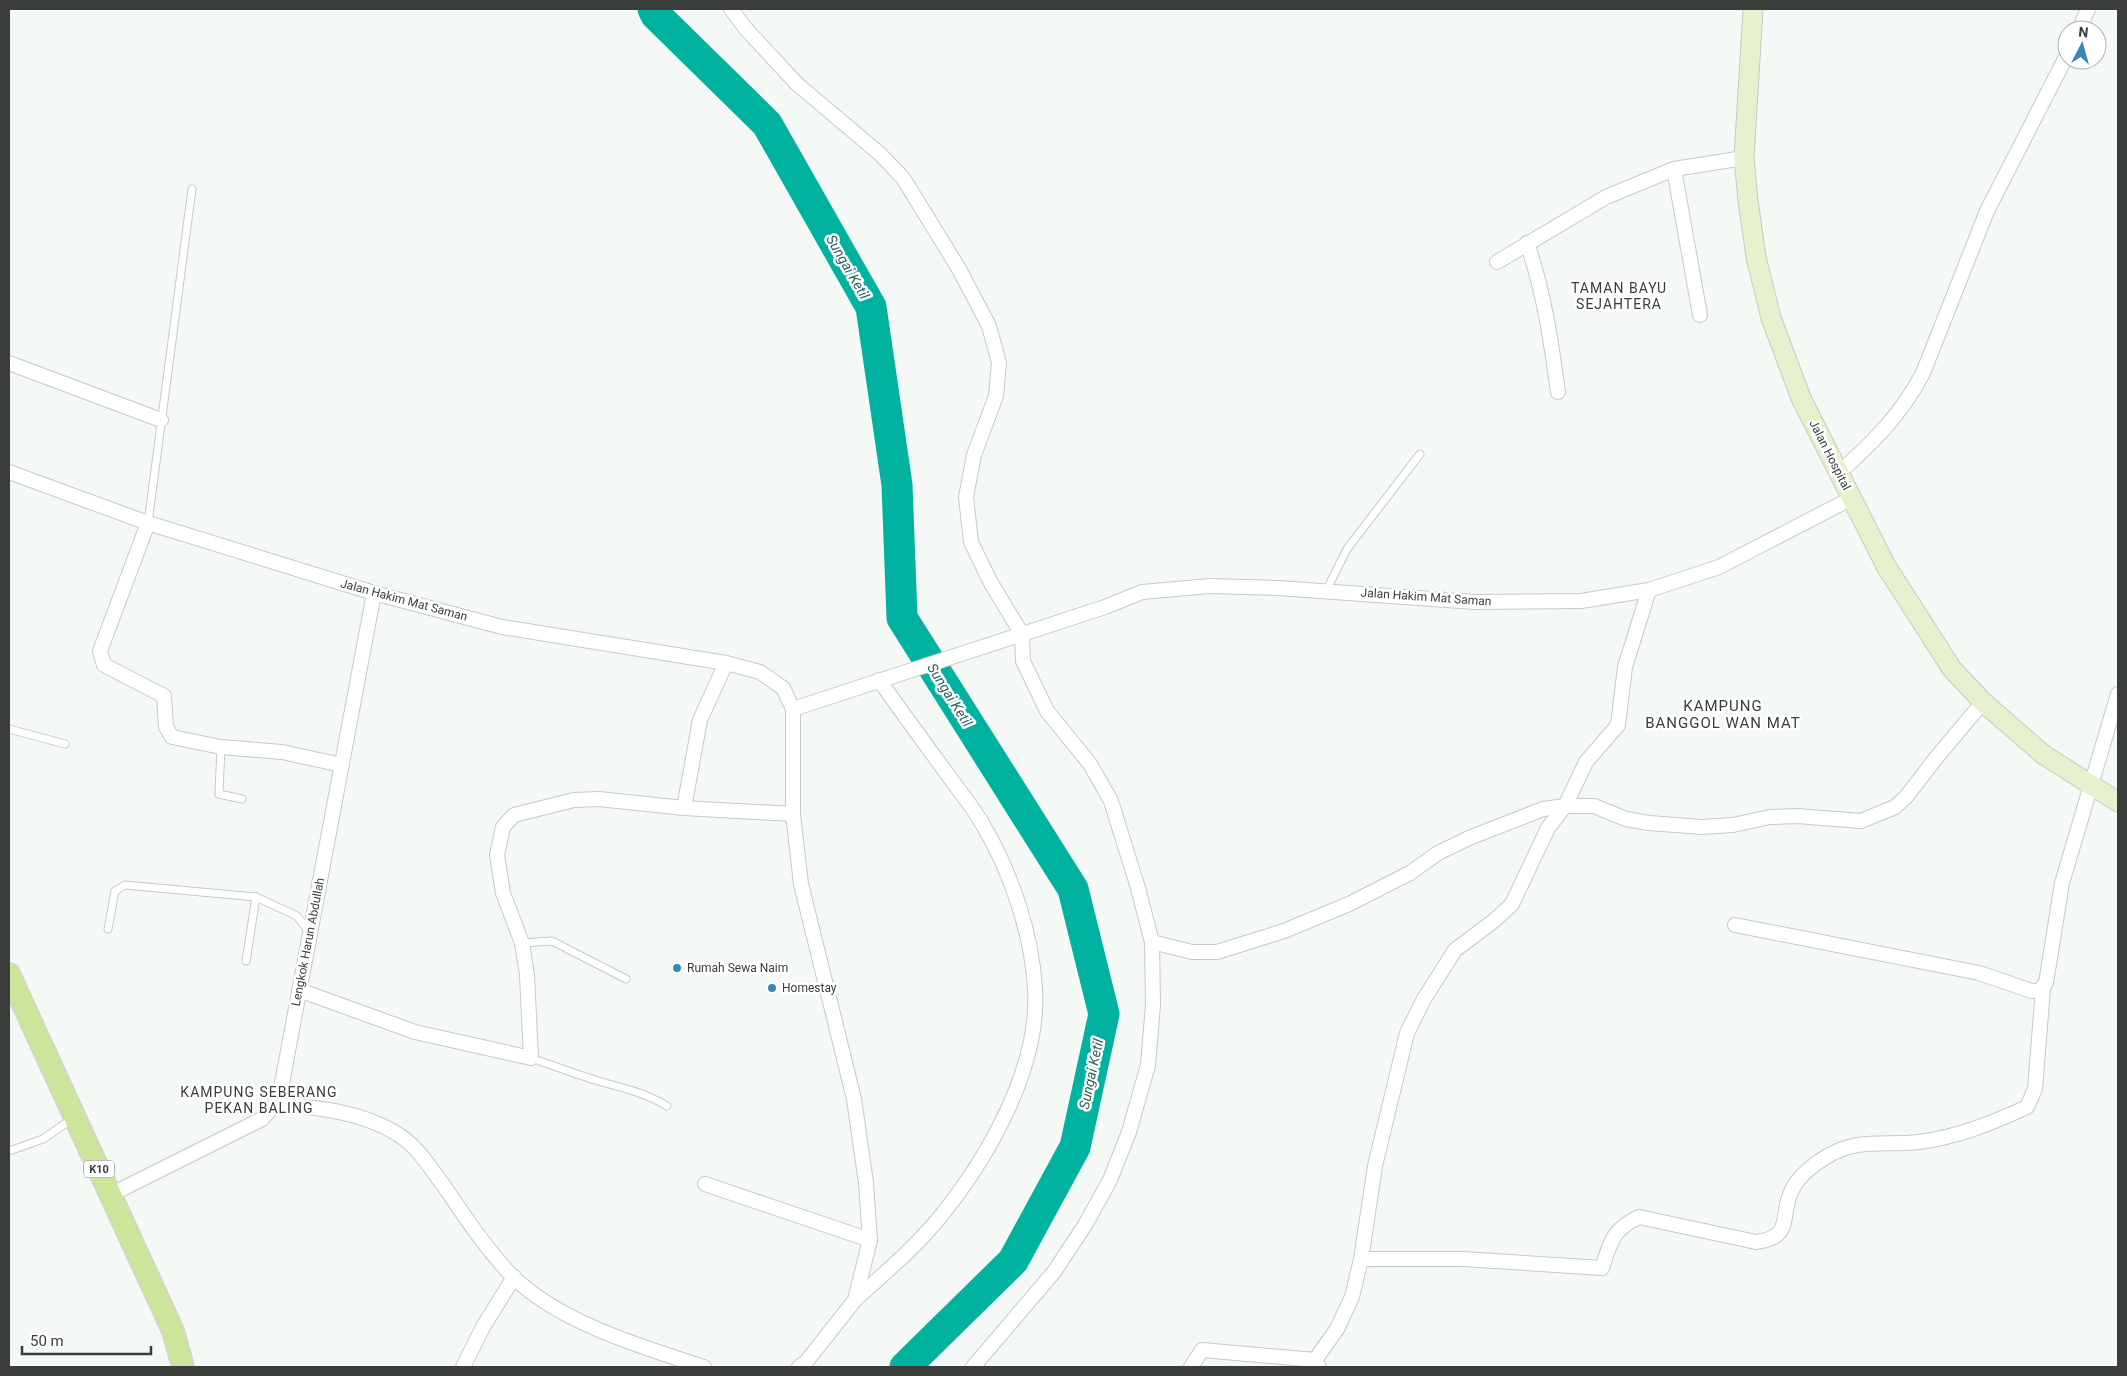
<svg xmlns="http://www.w3.org/2000/svg" width="2127" height="1376" font-family="Roboto,sans-serif">
	<style>
		.lines { fill: none; stroke-linecap: round; stroke-linejoin: round }
		.river { stroke: #00b29f; stroke-width: 31 }
		.service-casing { stroke: #c6cac6; stroke-width: 9 }
		.minor-casing { stroke: #c6cac6; stroke-width: 16 }
		.secondary-casing { stroke: #c6cac6; stroke-width: 21 }
		.primary-casing { stroke: #d4d4d4; stroke-width: 24 }
		.service { stroke: #fff; stroke-width: 7 }
		.minor { stroke: #fff; stroke-width: 14 }
		.secondary { stroke: #e5f2cd; stroke-width: 19 }
		.primary { stroke: #cbe59b; stroke-width: 21 }
		.poi-dot { fill: #3488b8; stroke: #fff; stroke-width: 2 }
		.labels { text-anchor: middle; dominant-baseline: central; stroke-width: 5; stroke-linejoin: round; paint-order: stroke }
		.shield { fill: #fff; stroke: #767776; stroke-width: 1 }
		.shield-label { font-size: 11px; font-weight: bold; fill: #3b3d3b }
		.street-label { font-size: 12px; fill: #3b3d3b; stroke: #fff }
		.poi-label { font-size: 12px; fill: #3b3d3b; stroke: #fff; text-anchor: start }
		.water-label { font-size: 14px; font-style: italic; fill: #296259; stroke: #fff }
		.neighbourhood-label { font-size: 14px; letter-spacing: 1px; fill: #3b3d3b; stroke: #fff }
		.quarter-label { font-size: 15px; letter-spacing: 1px; fill: #3b3d3b; stroke: #fff }
	</style>
	<rect width="100%" height="100%" fill="#f5f9f5"/>
	<g class="lines">
		<path class="river" d="M653,9L656,15L767,124L871,307L897,485L902,618L1073,889L1104,1014L1075,1147L1013,1261L905,1367"/>
		<defs>
			<g id="service">
				<path d="M148,523L192,189"/>
				<path d="M1326,591L1347,549L1420,454"/>
				<path d="M9,729L65,744"/>
				<path d="M221,747L219,794L242,799"/>
				<path d="M108,929L115,891L125,885L256,897L297,916L310,933"/>
				<path d="M522,943L552,941L626,979"/>
				<path d="M246,961L256,897"/>
				<path d="M531,1058C555,1066 580,1076 605,1083C628,1089 647,1094 667,1106"/>
				<path d="M9,1151L43,1139L72,1119"/>
			</g>
			<g id="minor">
				<path d="M731,9L746,29L797,84L880,154L903,178L959,269L989,326L999,363L996,396L974,455L966,497L971,542L991,583L1022,634L1023,661L1047,711L1090,764L1111,801L1138,888L1152,942L1153,1005L1148,1065L1129,1132L1110,1180L1085,1225L1054,1272L973,1367"/>
				<path d="M2079,30L2088,9"/>
				<path d="M1674,169L1700,315"/>
				<path d="M1527,243C1544,292 1551,341 1558,392"/>
				<path d="M1497,262L1606,197L1674,169L1744,158"/>
				<path d="M9,363L161,420"/>
				<path d="M9,472L148,523L374,593L502,627L726,663L760,672L783,688L793,709V814L801,884L854,1099L866,1183L870,1240L855,1300L806,1362L799,1367"/>
				<path d="M1839,473C1874,441 1901,415 1923,373L1987,211L2067,55"/>
				<path d="M148,523L100,651L104,665L164,696L166,727L172,737L221,747L282,752L342,765"/>
				<path d="M793,709L1105,607L1142,592L1210,586L1278,588L1475,602L1581,601L1649,590L1719,567L1852,498"/>
				<path d="M684,808L700,720L726,663"/>
				<path d="M1735,925L1979,973L2032,991H2039L2046,983L2062,883L2118,694"/>
				<path d="M1152,942L1192,952H1217L1284,931L1349,904L1410,873L1438,853L1469,838L1543,809L1565,806H1594L1626,819L1649,823L1702,827L1733,825L1770,817L1797,816L1861,821L1895,807L1906,797L1936,758L1983,702"/>
				<path d="M299,990L415,1032L531,1058L527,975L522,943L503,893L497,855L503,827L514,815L574,800L599,799L684,808L793,814"/>
				<path d="M275,1104C318,1108 362,1111 399,1135C419,1148 430,1168 444,1186C465,1217 487,1250 513,1277C561,1323 642,1347 704,1367"/>
				<path d="M705,1184L870,1240"/>
				<path d="M110,1195L262,1119L275,1104L282,1083L374,593"/>
				<path d="M1361,1259H1463L1602,1268C1611,1241 1612,1230 1639,1217L1756,1242C1796,1237 1778,1214 1793,1188C1799,1176 1814,1164 1826,1157C1859,1137 1884,1146 1919,1142C1958,1137 1992,1123 2027,1107L2035,1089L2043,988"/>
				<path d="M856,1299C886,1272 919,1244 944,1212C990,1154 1040,1066 1035,989C1032,934 1011,872 983,825C973,807 960,792 948,775C925,744 902,712 879,680"/>
				<path d="M463,1367L483,1327L514,1277"/>
				<path d="M1191,1367L1202,1350L1315,1360"/>
				<path d="M1319,1367L1315,1360L1337,1329L1352,1297L1361,1259L1375,1166L1407,1033L1424,999L1455,950L1495,920L1512,904L1548,828L1565,806L1586,762L1618,725L1625,667L1649,590"/>
			</g>
			<path id="secondary" d="M1753,9L1744,158L1748,200L1756,257L1771,318L1801,398L1886,566L1952,669L1983,702L2044,755L2118,802"/>
			<path id="primary" d="M9,974L173,1331L183,1367"/>
		</defs>
		<use href="#service" class="service-casing"/>
		<use href="#minor" class="minor-casing"/>
		<use href="#secondary" class="secondary-casing"/>
		<use href="#primary" class="primary-casing"/>
		<use href="#service" class="service"/>
		<use href="#minor" class="minor"/>
		<use href="#secondary" class="secondary"/>
		<use href="#primary" class="primary"/>
	</g>
	<g class="poi-dot">
		<circle cx="677" cy="968" r="5"/>
		<circle cx="772" cy="988" r="5"/>
	</g>
	<g class="labels">
		<rect class="shield" x="84" y="1160.5" width="30" height="17" rx="4"/>
		<g class="shield-label">
			<text x="99" y="1169">K10</text>
		</g>
		<g class="street-label">
			<text transform="translate(1830 455) rotate(63)">Jalan Hospital</text>
			<text transform="translate(1426 597) rotate(4)">Jalan Hakim Mat Saman</text>
			<text transform="translate(404 600) rotate(15)">Jalan Hakim Mat Saman</text>
			<text transform="translate(308 942) rotate(-79)">Lengkok Harun Abdullah</text>
		</g>
		<g class="poi-label">
			<text x="687" y="968">Rumah Sewa Naim</text>
			<text x="782" y="988">Homestay</text>
		</g>
		<g class="water-label">
			<text transform="translate(848 267) rotate(60)">Sungai Ketil</text>
			<text transform="translate(950 695) rotate(58)">Sungai Ketil</text>
			<text transform="translate(1091 1074) rotate(-78)">Sungai Ketil</text>
		</g>
		<g class="neighbourhood-label">
			<text x="1619" y="288">TAMAN BAYU<tspan x="1619" dy="16">SEJAHTERA</tspan></text>
			<text x="259" y="1092">KAMPUNG SEBERANG<tspan x="259" dy="16">PEKAN BALING</tspan></text>
		</g>
		<g class="quarter-label">
			<text x="1723" y="706">KAMPUNG<tspan x="1723" dy="17">BANGGOL WAN MAT</tspan></text>
		</g>
	</g>
	<rect width="2127" height="1376" fill="none" stroke="#3b3d3b" stroke-width="20"/>
	<g transform="translate(2082 45) rotate(6)"><circle r="24" fill="#ffffff" stroke="#b1b1b1"/>
	<path d="M0-4L9 19L0 12L-9 19Z" fill="#3488b8"/>
	<text y="-8" font-size="14" font-weight="bold" text-anchor="middle" fill="#3b3d3b">N</text>
	</g>
	<path d="M22 1346v8h129v-8" fill="none" stroke="#3b3d3b" stroke-width="2.5"/>
	<text x="30" y="1346" font-size="15" fill="#3b3d3b" stroke="#ffffff" stroke-width="4" paint-order="stroke">50 m</text>
</svg>
